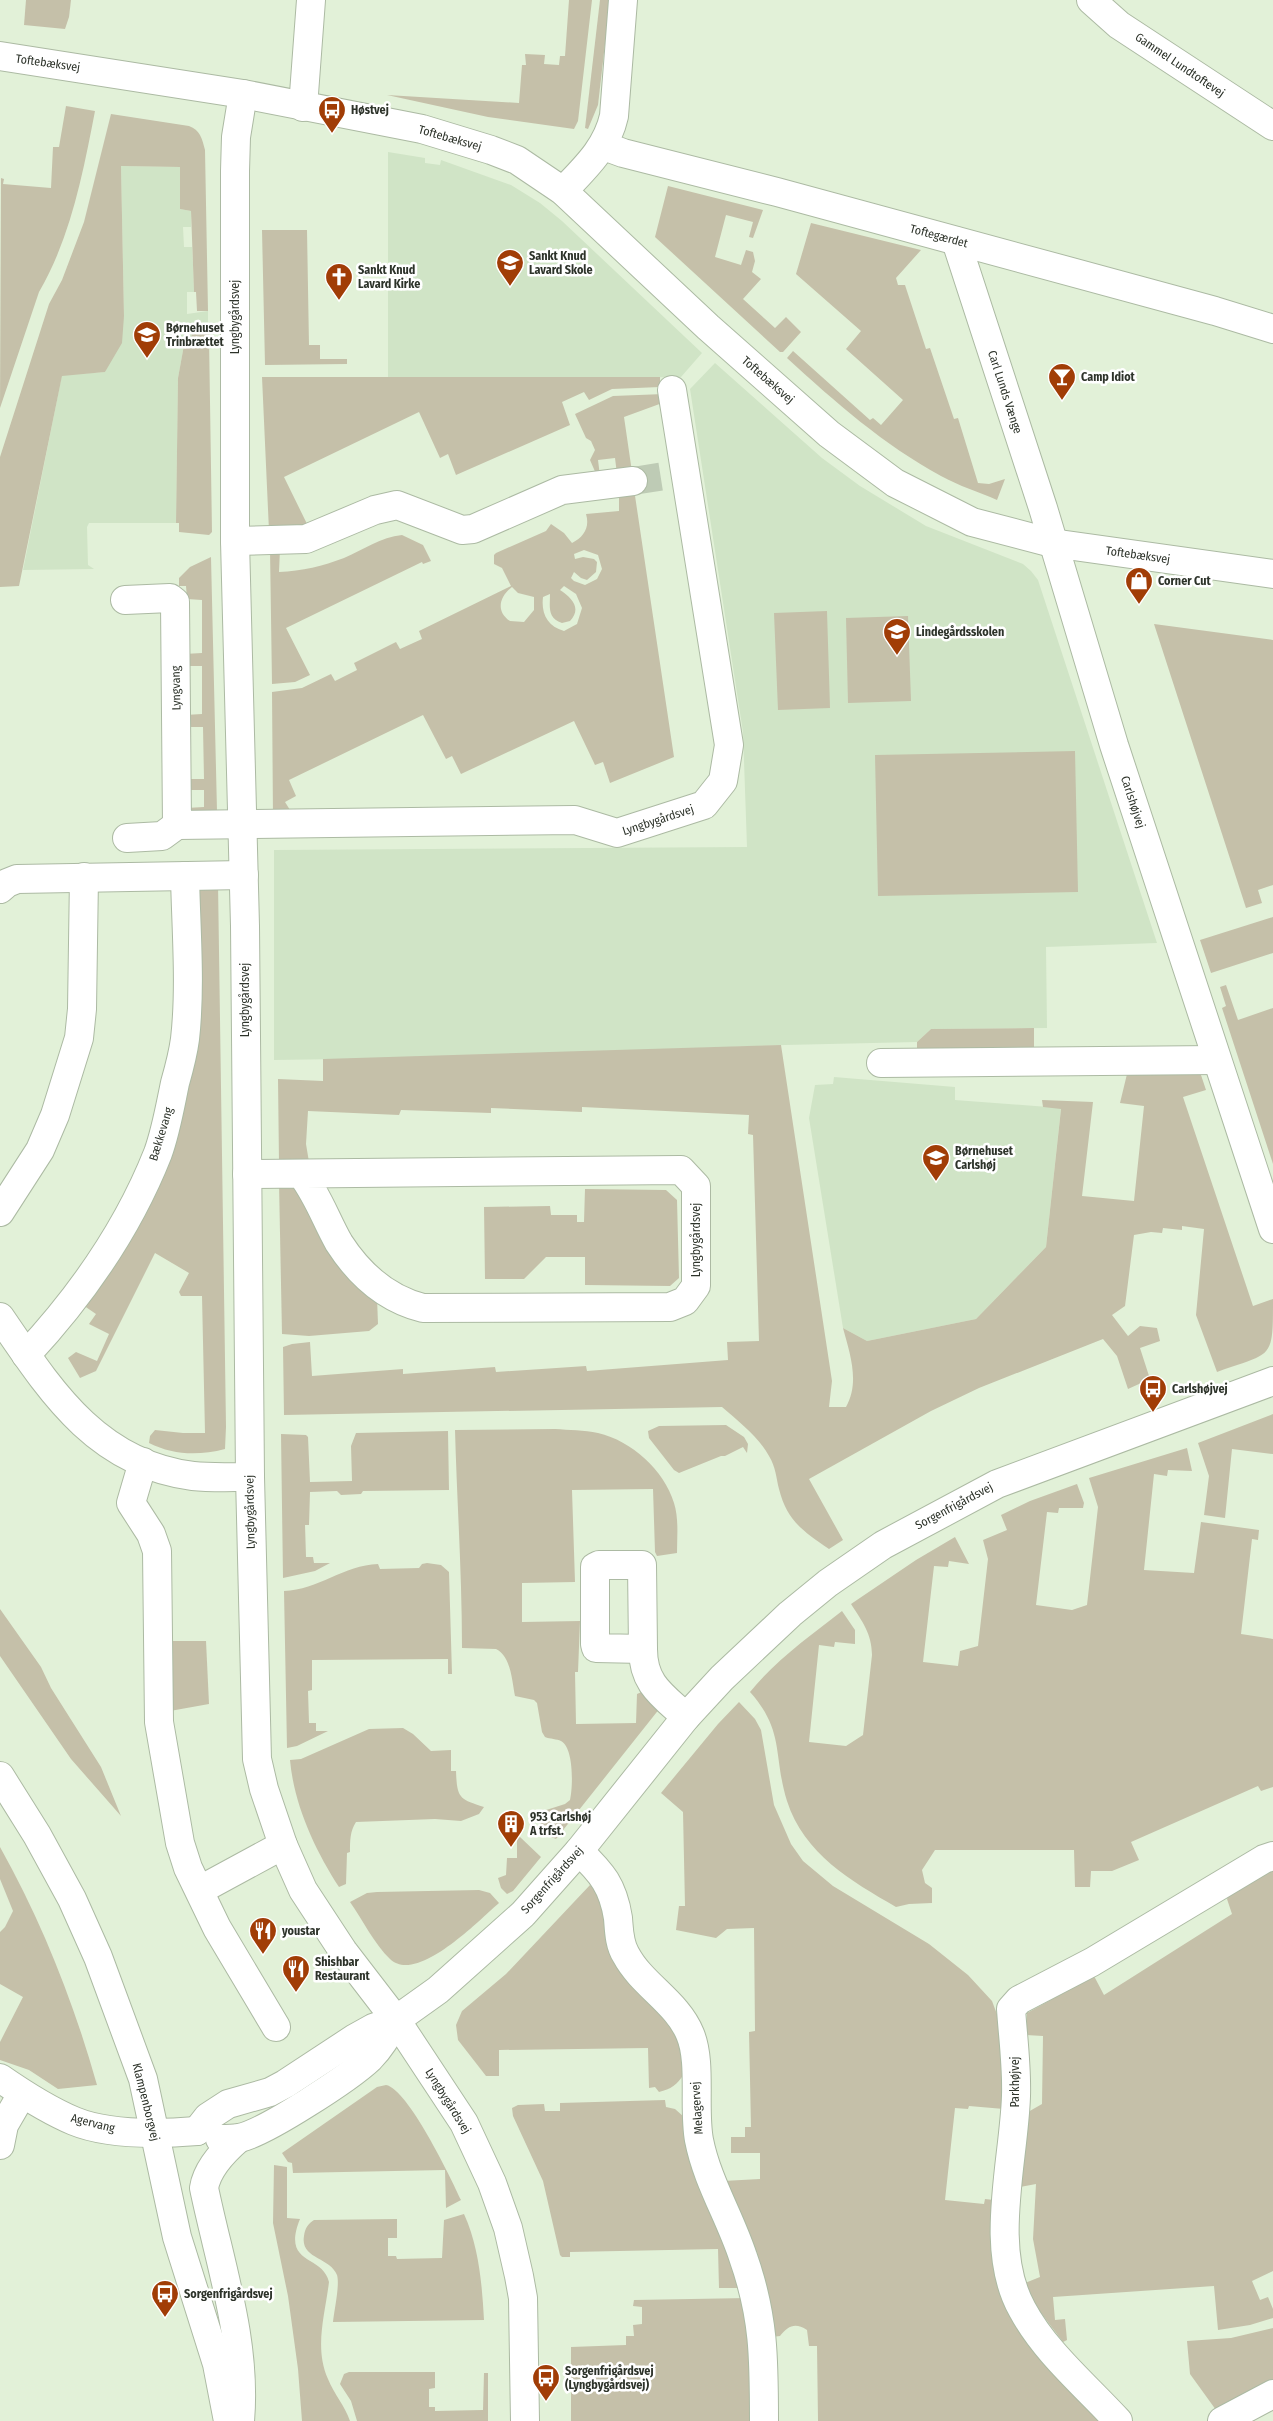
<svg xmlns="http://www.w3.org/2000/svg" width="1273" height="2421" font-family="'Fira Sans Condensed',sans-serif">
	<style>
		.built { fill: #d0e4c6 }
		.green { fill: #c5c0a9; fill-rule: evenodd }
		.lines { fill: none; stroke-linecap: round; stroke-linejoin: round }
		.minor-tunnel { stroke: #becbb5; stroke-width: 28; stroke-dasharray: 28 14; stroke-linecap: butt }
		.minor-casing { stroke: #acbaa3; stroke-width: 30 }
		.minor { stroke: #fff; stroke-width: 28 }
		.labels { text-anchor: middle; dominant-baseline: central; stroke-width: 5; stroke-linejoin: round; paint-order: stroke }
		.street-label { font-size: 12px; fill: #2d332a; stroke: #fff }
		.poi-label { font-size: 12px; font-weight: bold; fill: #2d332a; stroke: #fff; text-anchor: start }
	</style>
	<rect width="100%" height="100%" fill="#e2f1d8"/>
	<g class="built">
		<path d="M388,152L425,158V163L440,165L441,160L511,185L540,203L562,221L702,353L681,377L388,381Z"/>
		<path d="M121,166L180,167V209L191,211V227H183L184,247H192L193,265L194,292H187V314L208,311V328H192L191,345H184L178,378L176,523H89L87,527L88,565L94,569L23,570L62,375L105,372L124,316Z"/>
		<path d="M715,363L822,458L860,486L926,526L1023,564L1031,571L1038,580L1157,943L1046,947L1047,1028L931,1029L917,1042L785,1045L411,1058L274,1060V850L747,847L743,732L690,389Z"/>
		<path d="M834,1077L955,1087V1100L1061,1108L1046,1247L976,1319L867,1341L843,1328L809,1118L815,1085L833,1084Z"/>
	</g>
	<g class="green">
		<path d="M26,0H71L69,17L65,29L24,25Z"/>
		<path d="M569,0H592L578,121L574,129L488,117L387,95L519,103L522,65H526L525,54L545,55L544,64L559,65L560,56H565Z"/>
		<path d="M600,0H610L598,105L588,129L585,128Z"/>
		<path d="M66,106L95,111C83,173 71,237 39,292L0,408L1,178L4,179L3,184L51,188L53,147H59Z"/>
		<path d="M111,114L189,126C200,130 202,138 205,150L208,311H197L196,292H194L191,211L180,209V167L121,166L124,316L122,343L105,372L62,376L19,586L0,587V457L49,304L62,280L84,222Z"/>
		<path d="M668,186L763,210L753,238L749,237L753,222L726,215L715,257L741,265L746,250L753,252L755,261L752,272L761,279L743,299L775,328L786,317L801,332L783,352H780L655,237Z"/>
		<path d="M811,223L921,250L896,278L898,285H905L926,349L930,348L954,419L958,418L978,483L989,484L1005,479L997,500C979,492 959,486 941,476C884,445 835,402 787,358L793,351L870,420L873,418L881,425L903,400L846,349L861,331L796,274Z"/>
		<path d="M262,230H307L309,345H320V359H347V364L265,365Z"/>
		<path d="M192,327L208,328L209,337L212,532L209,535L179,532V523H176L178,378L184,345H191Z"/>
		<path d="M262,377H660V387L612,389L589,400L584,392L562,402L570,425L456,475L448,454L440,458L419,412L284,477L310,530L269,531Z"/>
		<path d="M664,394L665,402L624,417L632,472L617,474L615,458L598,460L600,476H597L590,460L595,450L591,441L586,438L575,414L613,396Z"/>
		<path d="M634,489L674,757L610,783L603,762L595,765L574,721L461,774L452,756L446,759L423,715L289,780L296,796L285,802L290,810L273,818L272,692L302,688L331,674L335,681L357,670L354,663L396,642L400,649L422,639L419,631L511,586L502,568L494,564V555L496,553L546,531L551,524L564,533L572,543C584,537 590,527 586,514L619,511V491ZM584,550L598,555L602,569L597,579L585,585L574,581L571,578L574,572L581,578L587,580L596,572L597,562L594,559L583,557L575,559L574,554ZM564,586L576,594L582,608L577,624L564,631C547,626 541,613 543,597L550,594C550,607 547,618 562,623L570,621C582,608 572,598 560,590ZM512,587L518,593L534,597V610L524,622L510,621C495,611 500,596 512,587Z"/>
		<path d="M402,535L423,545L431,561L423,564L422,562L286,628L310,675L295,682L272,684L270,549H280L279,572C302,571 323,566 344,558C363,550 381,537 402,535Z"/>
		<path d="M211,557L217,811L186,813V808L204,807V790H185L186,779H204L203,727H185V715L202,714V666H184V654L202,653V600L187,599L186,586H179V578L190,567Z"/>
		<path d="M827,611L830,708L778,710L774,613Z"/>
		<path d="M908,616L911,701L848,703L846,618Z"/>
		<path d="M1154,624L1273,640V885L1258,890L1262,903L1246,908Z"/>
		<path d="M1075,751L1078,892L878,896L875,755Z"/>
		<path d="M218,883L226,1427L225,1449C198,1456 173,1455 149,1443L150,1436L155,1430L183,1433H205L202,1296H181L179,1292L189,1273L155,1253L96,1371L80,1378L68,1358L76,1352L97,1361L109,1334L89,1324L96,1314L80,1303L169,1142L194,891Z"/>
		<path d="M1273,917V953L1211,973L1200,940Z"/>
		<path d="M1226,985L1238,1020L1273,1008V1164L1222,1008L1226,1006L1220,987Z"/>
		<path d="M1034,1028V1050L917,1052V1042L931,1029Z"/>
		<path d="M781,1045L832,1381L829,1407H846C860,1382 850,1354 843,1328L867,1341L976,1319L1046,1247L1061,1109L1043,1107L1042,1100L1093,1102L1082,1196L1134,1201L1144,1106L1120,1103L1127,1074L1200,1072L1206,1090L1183,1097L1253,1306L1273,1299C1273,1361 1273,1352 1217,1372L1196,1315L1204,1229L1182,1226V1230L1163,1228L1162,1233L1151,1232L1134,1235L1125,1306L1112,1315L1128,1336L1140,1326L1157,1328L1160,1341L1140,1348L1150,1379L1128,1389L1117,1356L1103,1339L979,1388L931,1411L809,1479L843,1540L829,1549C803,1531 787,1521 779,1489C776,1477 776,1468 769,1456C758,1436 739,1422 722,1407L284,1415L283,1347L292,1344L310,1342L312,1376L403,1369V1374L495,1367L496,1372L586,1366L587,1371L728,1360L727,1342L759,1341L753,1135L748,1134L749,1115L582,1107V1112L491,1108V1113L401,1110L399,1115L308,1111L306,1144L309,1162L279,1163L278,1079L323,1081V1059Z"/>
		<path d="M279,1182L294,1187L302,1196L377,1298L378,1324L369,1331L309,1336L282,1334Z"/>
		<path d="M585,1189L666,1190L677,1200L679,1278L670,1286L585,1285V1257H546L524,1279H485L484,1207L550,1206L551,1215H577V1222H584Z"/>
		<path d="M1273,1414V1454L1232,1449L1225,1518L1204,1515L1209,1476L1198,1443Z"/>
		<path d="M726,1425L744,1437L748,1444L747,1453L743,1447L725,1456H721L679,1473L674,1470L649,1438L648,1431L659,1426Z"/>
		<path d="M555,1429C569,1430 584,1430 598,1433C632,1441 664,1470 674,1503C679,1519 677,1537 677,1553L657,1556L655,1552L653,1489L572,1490L575,1582L522,1583V1622L580,1621L578,1672H575L576,1724L636,1723L637,1694L644,1691L660,1708L556,1839L551,1837L538,1820L540,1812L565,1804L570,1800C573,1787 574,1748 561,1741C557,1739 550,1739 545,1737L542,1732L537,1703L534,1700L515,1696C512,1681 511,1656 496,1649L462,1648C462,1575 457,1503 455,1430Z"/>
		<path d="M448,1431L449,1490L363,1491L361,1494L341,1495L337,1491L310,1492L309,1525H305L306,1557H313L314,1563H330L315,1571L283,1578L281,1434L306,1435L308,1437L310,1482L352,1481L351,1446L356,1433Z"/>
		<path d="M1187,1448L1192,1471L1168,1470L1167,1476L1154,1474L1144,1570L1194,1573L1201,1522L1259,1530L1258,1540L1252,1539L1241,1634L1273,1639V1787L1261,1791L1258,1786L1131,1842L1139,1860L1112,1871H1091L1090,1887H1075L1074,1850H935L922,1870L925,1883L932,1888V1903L909,1904L896,1907C851,1881 804,1854 787,1801C773,1756 785,1731 750,1692C776,1660 810,1636 842,1611L855,1630V1644L835,1642L834,1647L819,1645L809,1742L846,1746L863,1735L872,1655C872,1634 862,1621 851,1604L916,1560L955,1537L969,1564L949,1561L948,1567L934,1566L923,1662L958,1666L960,1651L978,1646L988,1559L983,1540L1007,1530L1001,1515L1030,1501L1077,1484L1084,1503L1083,1508H1059L1058,1513L1047,1512L1036,1605L1072,1610L1087,1605L1098,1507L1089,1478Z"/>
		<path d="M427,1563L441,1565L449,1572L452,1674H448V1659L312,1660V1690L308,1691L309,1723H316V1731H328L297,1746L287,1748L284,1591C318,1590 344,1565 378,1564L380,1569L419,1568L422,1564Z"/>
		<path d="M0,1609L41,1667L51,1688L101,1767L121,1816L71,1759L0,1656Z"/>
		<path d="M170,1641H206L209,1704L170,1711Z"/>
		<path d="M739,1702L755,1719L761,1730L774,1805L791,1844L803,1861L833,1886L929,1944L968,1975L992,2001L1001,2025L1004,2109L969,2106L968,2109L955,2108L945,2200L984,2204L985,2199L994,2200L991,2247L994,2266L1101,2421H818L817,2346H809L807,2330C795,2322 788,2326 780,2336L772,2337L723,2181L760,2179V2153H731V2137H745V2127H751L749,2032L755,2031L754,1928L727,1929L716,1938L676,1930L679,1906H685L683,1812L661,1793L718,1724Z"/>
		<path d="M403,1728L413,1734L431,1751L451,1750V1771H456C457,1798 459,1799 484,1807L479,1814L461,1821L435,1819L356,1822C350,1831 350,1841 350,1852L347,1853L346,1884L339,1887C315,1850 294,1805 290,1760L301,1759L369,1729Z"/>
		<path d="M520,1837L541,1857L513,1891L507,1894L501,1888L498,1878L506,1875L507,1858H517V1838Z"/>
		<path d="M0,1847C42,1922 74,2003 97,2085L58,2089L29,2070L0,2060V2042L23,1997L0,1984V1932L5,1927L13,1911L0,1879Z"/>
		<path d="M1273,1866V2271L1252,2281L1260,2300L1268,2297L1273,2309V2318L1250,2325L1218,2330L1214,2286L1053,2297L1055,2320L1065,2319L1067,2340L1063,2342L1035,2305L1025,2283L1040,2277L1033,2239L1036,2184L1020,2187L1028,2112L1042,2104L1043,2036L1026,2035L1027,2013L1094,1976L1104,1995L1232,1914L1227,1899L1232,1889Z"/>
		<path d="M590,1885L603,1893L679,2030L684,2074C677,2085 671,2089 659,2092L655,2087L649,2088L648,2048L499,2050V2076H486L458,2040L456,2025L462,2011L506,1974Z"/>
		<path d="M479,1890L490,1893L499,1903C479,1920 417,1985 390,1959C375,1945 362,1919 350,1902L367,1893L377,1892Z"/>
		<path d="M386,2085C408,2089 451,2178 461,2200L446,2208L445,2170L293,2173L292,2163L288,2162L282,2153L377,2087Z"/>
		<path d="M665,2100L666,2107L675,2109L684,2117L744,2288H719L718,2249L570,2252V2257H562L560,2255L543,2181L513,2116L512,2108L518,2105L544,2104L545,2111H560V2103Z"/>
		<path d="M274,2165L287,2167V2218L300,2219C281,2266 323,2254 329,2282C325,2315 314,2348 328,2379C334,2394 345,2406 350,2421H302L298,2369L288,2296L273,2223Z"/>
		<path d="M464,2214C479,2247 482,2284 484,2320L333,2322C334,2311 340,2285 337,2275C330,2257 300,2259 304,2236C305,2228 308,2224 314,2220L397,2219V2238H388V2256H396L397,2259L442,2258L444,2220Z"/>
		<path d="M748,2298L755,2421H571V2347L626,2345V2336H634L633,2325L642,2324V2307L633,2306L634,2300Z"/>
		<path d="M1273,2328V2383L1216,2410L1190,2374L1187,2341L1231,2338Z"/>
		<path d="M349,2372H435V2388L429,2389V2407H435V2411L483,2410L484,2373H488V2421H357L351,2401L340,2384L344,2374Z"/>
	</g>
	<g class="lines">
		<path class="minor-tunnel" d="M633,481L677,474"/>
		<defs>
			<g id="minor">
				<path d="M1091,0L1119,25L1273,126"/>
				<path d="M0,56L243,94L422,129L491,150L517,160L563,191L708,327L829,434L895,483L972,522L1052,543L1273,574"/>
				<path d="M243,94L236,137L235,171V541L245,926L250,1477L257,1759L264,1789L283,1845L303,1890L343,1951L396,2020L464,2123L492,2183L508,2228L519,2276L523,2298L525,2421"/>
				<path d="M303,107L311,0"/>
				<path d="M604,146L623,153L777,192L1215,311L1273,329"/>
				<path d="M563,191C585,168 607,148 614,116L623,0"/>
				<path d="M956,241L1043,508L1114,745L1273,1229"/>
				<path d="M235,541L306,539L375,510L397,505L462,530L473,529L562,490L633,481"/>
				<path d="M125,600L170,598L175,602L177,825L575,820L617,833L704,805L723,781L729,745L672,390"/>
				<path d="M127,838L162,836L177,825"/>
				<path d="M0,889L7,883L17,879L244,875"/>
				<path d="M881,1063L1217,1060"/>
				<path d="M247,1174L681,1170L696,1186V1286L685,1301L670,1307L423,1308C387,1299 359,1274 339,1243C326,1220 318,1196 302,1175"/>
				<path d="M0,1212L40,1150L55,1115L79,1038L82,1009L84,877"/>
				<path d="M0,1317C50,1390 96,1464 193,1476C211,1478 231,1477 250,1477"/>
				<path d="M26,1355C81,1296 128,1229 158,1153C166,1131 170,1107 175,1083C179,1069 183,1054 185,1039C191,986 186,928 185,876"/>
				<path d="M143,1462L131,1503L151,1534L157,1551L159,1722L180,1843L188,1868L217,1928L276,2027"/>
				<path d="M643,1649L642,1565H599L595,1567V1644L596,1648L643,1649C643,1684 662,1695 686,1717"/>
				<path d="M0,1776L37,1835L72,1899L98,1957L143,2079L177,2237L217,2364L228,2421"/>
				<path d="M579,1851C602,1873 613,1886 618,1918C619,1930 619,1944 626,1955C642,1985 677,2002 690,2034C702,2062 693,2108 699,2140C707,2181 730,2217 743,2257C764,2316 764,2359 764,2421"/>
				<path d="M200,1890L283,1845"/>
				<path d="M0,2078C23,2094 48,2110 74,2121C108,2135 160,2134 197,2131"/>
				<path d="M197,2131L208,2117L228,2104L270,2092L285,2084L355,2038L373,2028L396,2020L438,1990L523,1914L579,1851L686,1717L722,1678L790,1614L828,1583L883,1545L997,1484L1273,1381"/>
				<path d="M239,2138C225,2150 207,2169 204,2188C220,2265 247,2342 240,2421"/>
				<path d="M220,2139C226,2139 233,2139 239,2138C265,2133 350,2077 370,2058C381,2047 388,2034 396,2020"/>
				<path d="M0,2145L4,2125L22,2094"/>
				<path d="M1118,2421C1085,2385 1045,2352 1022,2309C988,2248 1014,2162 1016,2096C1017,2067 1013,2038 1011,2009L1019,2000L1092,1962L1264,1859L1273,1856"/>
				<path d="M1222,2421L1273,2394"/>
			</g>
		</defs>
		<use href="#minor" class="minor-casing"/>
		<use href="#minor" class="minor"/>
	</g>
	<defs>
		<symbol id="bus-pin" viewBox="-11 -11 22 30"><path d="M0 17L-7.5 6A9.5 9.5 0 1 1 7.5 6Z" fill="#a13d06" stroke="#fff"/><path d="M-5-6H5V4H4V6H2V4H-2V6H-4V4H-5ZM-3.5-4V0h7V-4ZM-3.5 1.2v1.5H-2V1.2ZM2 1.2v1.5H3.5V1.2Z" fill="#fff"/></symbol>
		<symbol id="school-pin" viewBox="-11 -11 22 30"><path d="M0 17L-7.5 6A9.5 9.5 0 1 1 7.5 6Z" fill="#a13d06" stroke="#fff"/><path d="M0-5L7-2L0 1L-7-2ZM-4 1L0 2.5L4 1V4Q0 6-4 4Z" fill="#fff"/></symbol>
		<symbol id="church-pin" viewBox="-11 -11 22 30"><path d="M0 17L-7.5 6A9.5 9.5 0 1 1 7.5 6Z" fill="#a13d06" stroke="#fff"/><path d="M-1.2-6h2.4v3.5h3.3v2.4h-3.3V6h-2.4V-.1h-3.3v-2.4h3.3Z" fill="#fff"/></symbol>
		<symbol id="bar-pin" viewBox="-11 -11 22 30"><path d="M0 17L-7.5 6A9.5 9.5 0 1 1 7.5 6Z" fill="#a13d06" stroke="#fff"/><path d="M-6-5H6L.8 .8V4.5H3.5V6h-7V4.5H-.8V.8Z" fill="#fff"/></symbol>
		<symbol id="shop-pin" viewBox="-11 -11 22 30"><path d="M0 17L-7.5 6A9.5 9.5 0 1 1 7.5 6Z" fill="#a13d06" stroke="#fff"/><path d="M-5-2.5h2.3a2.7 3.5 0 0 1 5.4 0H5L5.5 6h-11ZM-1.5-2.5h3a1.5 2.3 0 0 0-3 0Z" fill="#fff"/></symbol>
		<symbol id="building-pin" viewBox="-11 -11 22 30"><path d="M0 17L-7.5 6A9.5 9.5 0 1 1 7.5 6Z" fill="#a13d06" stroke="#fff"/><path d="M-4-6H4V6H1V3H-1V6H-4ZM-2.5-4.3h1.7v1.8h-1.7ZM.8-4.3h1.7v1.8H.8ZM-2.5-1h1.7V.8h-1.7ZM.8-1h1.7V.8H.8Z" fill="#fff"/></symbol>
		<symbol id="restaurant-pin" viewBox="-11 -11 22 30"><path d="M0 17L-7.5 6A9.5 9.5 0 1 1 7.5 6Z" fill="#a13d06" stroke="#fff"/><path d="M-5-6h1v4h1v-4h1v4h1v-4h1v5L-1.5 .5V6h-2V.5L-5-1ZM5-6V6H3V1.5H1.5Q1.5-4 5-6Z" fill="#fff"/></symbol>
	</defs>
	<g fill-rule="evenodd">
		<use href="#bus-pin" x="316" y="94" width="32" height="43"/>
		<use href="#school-pin" x="494" y="247" width="32" height="43"/>
		<use href="#church-pin" x="323" y="261" width="32" height="43"/>
		<use href="#school-pin" x="131" y="319" width="32" height="43"/>
		<use href="#bar-pin" x="1046" y="361" width="32" height="43"/>
		<use href="#shop-pin" x="1123" y="565" width="32" height="43"/>
		<use href="#school-pin" x="881" y="616" width="32" height="43"/>
		<use href="#school-pin" x="920" y="1142" width="32" height="43"/>
		<use href="#bus-pin" x="1137" y="1373" width="32" height="43"/>
		<use href="#building-pin" x="495" y="1808" width="32" height="43"/>
		<use href="#restaurant-pin" x="247" y="1915" width="32" height="43"/>
		<use href="#restaurant-pin" x="280" y="1953" width="32" height="43"/>
		<use href="#bus-pin" x="149" y="2278" width="32" height="43"/>
		<use href="#bus-pin" x="530" y="2362" width="32" height="43"/>
	</g>
	<g class="labels">
		<g class="street-label">
			<text transform="translate(48 63) rotate(8)">Toftebæksvej</text>
			<text transform="translate(1180 65) rotate(34)">Gammel Lundtoftevej</text>
			<text transform="translate(450 138) rotate(16)">Toftebæksvej</text>
			<text transform="translate(939 236) rotate(15)">Toftegærdet</text>
			<text transform="translate(235 317) rotate(-90)">Lyngbygårdsvej</text>
			<text transform="translate(768 380) rotate(41)">Toftebæksvej</text>
			<text transform="translate(1005 392) rotate(72)">Carl Lunds Vænge</text>
			<text transform="translate(1138 555) rotate(8)">Toftebæksvej</text>
			<text transform="translate(176 688) rotate(-91)">Lyngvang</text>
			<text transform="translate(1133 802) rotate(72)">Carlshøjvej</text>
			<text transform="translate(658 820) rotate(-18)">Lyngbygårdsvej</text>
			<text transform="translate(245 1000) rotate(-90)">Lyngbygårdsvej</text>
			<text transform="translate(161 1134) rotate(-73)">Bækkevang</text>
			<text transform="translate(696 1240) rotate(-90)">Lyngbygårdsvej</text>
			<text transform="translate(954 1506) rotate(-28)">Sorgenfrigårdsvej</text>
			<text transform="translate(250 1512) rotate(-91)">Lyngbygårdsvej</text>
			<text transform="translate(552 1880) rotate(-48)">Sorgenfrigårdsvej</text>
			<text transform="translate(1015 2082) rotate(-90)">Parkhøjvej</text>
			<text transform="translate(448 2101) rotate(58)">Lyngbygårdsvej</text>
			<text transform="translate(146 2102) rotate(76)">Klampenborgvej</text>
			<text transform="translate(697 2108) rotate(-94)">Melagervej</text>
			<text transform="translate(93 2123) rotate(14)">Agervang</text>
		</g>
		<g class="poi-label">
			<text x="351" y="110">Høstvej</text>
			<text x="529" y="256">Sankt Knud<tspan x="529" dy="14">Lavard Skole</tspan></text>
			<text x="358" y="270">Sankt Knud<tspan x="358" dy="14">Lavard Kirke</tspan></text>
			<text x="166" y="328">Børnehuset<tspan x="166" dy="14">Trinbrættet</tspan></text>
			<text x="1081" y="377">Camp Idiot</text>
			<text x="1158" y="581">Corner Cut</text>
			<text x="916" y="632">Lindegårdsskolen</text>
			<text x="955" y="1151">Børnehuset<tspan x="955" dy="14">Carlshøj</tspan></text>
			<text x="1172" y="1389">Carlshøjvej</text>
			<text x="530" y="1817">953 Carlshøj<tspan x="530" dy="14">A trfst.</tspan></text>
			<text x="282" y="1931">youstar</text>
			<text x="315" y="1962">Shishbar<tspan x="315" dy="14">Restaurant</tspan></text>
			<text x="184" y="2294">Sorgenfrigårdsvej</text>
			<text x="565" y="2371">Sorgenfrigårdsvej<tspan x="565" dy="14">(Lyngbygårdsvej)</tspan></text>
		</g>
	</g>
</svg>
